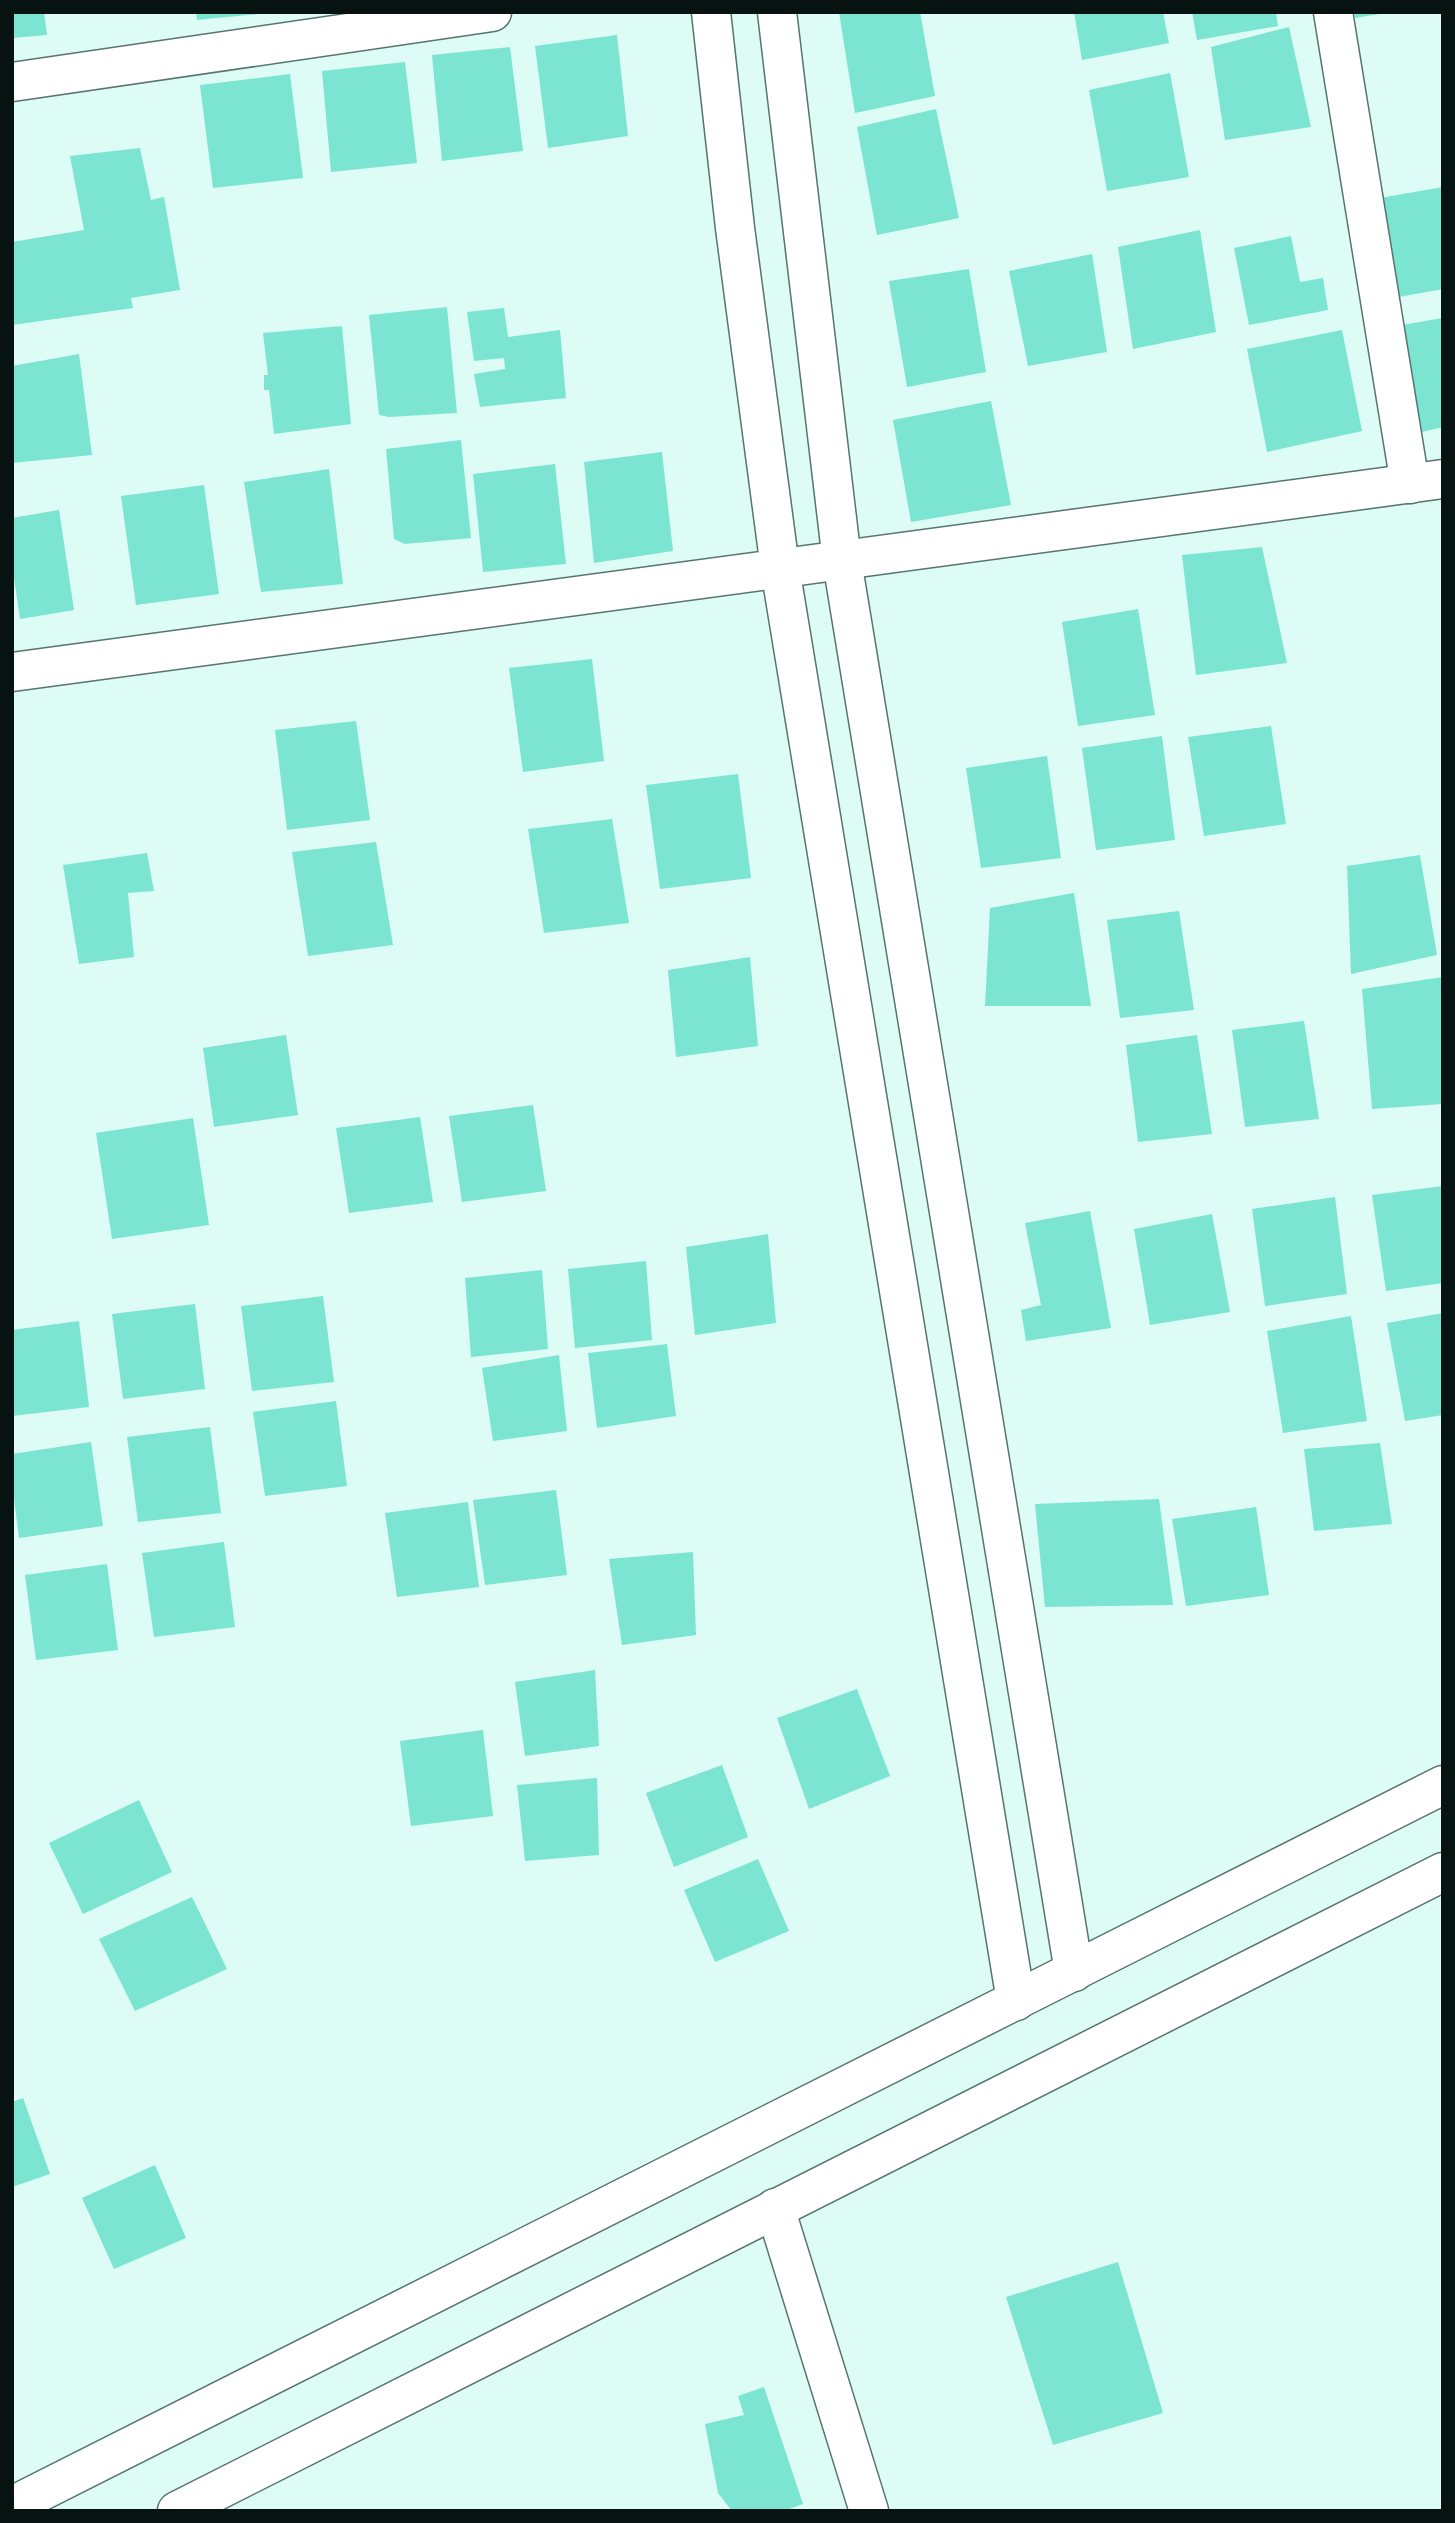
<svg xmlns="http://www.w3.org/2000/svg" width="1455" height="2523" font-family="Lato,sans-serif">
	<style>
		.building { fill: #7be5d2 }
		.lines { fill: none; stroke-linecap: round; stroke-linejoin: round }
		.minor-casing { stroke: #57746e; stroke-width: 41 }
		.tertiary-casing { stroke: #57746e; stroke-width: 41 }
		.minor { stroke: #fff; stroke-width: 38 }
		.tertiary { stroke: #fff; stroke-width: 38 }
	</style>
	<rect width="100%" height="100%" fill="#dcfcf5"/>
	<g class="building">
		<path d="M12,12H44L47,35L12,38Z"/>
		<path d="M196,12H258V14L197,20Z"/>
		<path d="M839,12H920L935,96L855,113Z"/>
		<path d="M1074,12H1163L1169,43L1082,60Z"/>
		<path d="M1192,12H1276L1278,26L1197,40Z"/>
		<path d="M1354,12H1380V14L1355,18Z"/>
		<path d="M1289,27L1311,127L1225,140L1211,47Z"/>
		<path d="M617,35L628,136L548,148L535,46Z"/>
		<path d="M510,47L523,151L442,161L432,55Z"/>
		<path d="M405,62L417,163L331,172L322,71Z"/>
		<path d="M1170,73L1189,177L1107,191L1089,90Z"/>
		<path d="M290,74L303,178L213,188L200,85Z"/>
		<path d="M936,109L959,218L877,235L857,127Z"/>
		<path d="M140,148L151,200L164,197L180,290L131,298L133,308L12,325V242L84,230L70,156Z"/>
		<path d="M1443,187V289L1399,297L1380,198Z"/>
		<path d="M1200,230L1216,332L1133,349L1118,247Z"/>
		<path d="M1291,236L1300,282L1323,278L1328,310L1249,325L1234,248Z"/>
		<path d="M1092,254L1107,352L1028,366L1009,271Z"/>
		<path d="M969,269L986,372L907,387L889,281Z"/>
		<path d="M447,307L457,413L389,417L379,415L369,315Z"/>
		<path d="M504,308L508,337L560,330L566,398L480,407L474,374L505,369L504,358L474,361L467,312Z"/>
		<path d="M1443,318V427L1422,432L1402,325Z"/>
		<path d="M342,326L351,424L274,434L269,390H264V375H268L263,333Z"/>
		<path d="M1342,330L1362,431L1267,452L1247,349Z"/>
		<path d="M79,354L92,455L12,463V366Z"/>
		<path d="M991,401L1011,505L911,522L893,420Z"/>
		<path d="M461,440L471,538L405,544L394,539L386,449Z"/>
		<path d="M662,452L673,551L594,563L584,462Z"/>
		<path d="M555,464L566,564L483,572L473,474Z"/>
		<path d="M329,469L343,584L261,592L244,482Z"/>
		<path d="M204,485L219,594L136,605L121,496Z"/>
		<path d="M59,510L74,610L20,619L12,565V518Z"/>
		<path d="M1262,547L1287,663L1196,675L1182,555Z"/>
		<path d="M1138,609L1155,715L1078,726L1062,622Z"/>
		<path d="M592,659L604,761L523,772L509,668Z"/>
		<path d="M356,721L370,820L287,830L275,730Z"/>
		<path d="M1271,726L1286,824L1204,836L1188,737Z"/>
		<path d="M1162,736L1175,840L1096,850L1082,748Z"/>
		<path d="M1047,756L1061,858L981,868L966,768Z"/>
		<path d="M738,774L751,878L660,889L646,785Z"/>
		<path d="M612,819L629,923L544,933L528,829Z"/>
		<path d="M376,842L393,945L308,956L292,852Z"/>
		<path d="M147,853L154,891L128,893L134,957L79,964L63,865Z"/>
		<path d="M1420,855L1437,955L1351,974L1347,866Z"/>
		<path d="M1074,893L1091,1006H985L990,908Z"/>
		<path d="M1179,911L1194,1010L1120,1018L1107,920Z"/>
		<path d="M750,957L758,1046L676,1057L668,970Z"/>
		<path d="M1443,977V1104L1372,1109L1362,989Z"/>
		<path d="M1304,1021L1319,1119L1245,1127L1232,1030Z"/>
		<path d="M286,1035L298,1115L214,1127L203,1048Z"/>
		<path d="M1197,1035L1212,1134L1138,1142L1126,1045Z"/>
		<path d="M533,1105L546,1191L462,1202L449,1116Z"/>
		<path d="M420,1117L433,1202L349,1213L336,1128Z"/>
		<path d="M193,1118L209,1225L112,1239L96,1133Z"/>
		<path d="M1443,1186V1283L1386,1291L1372,1195Z"/>
		<path d="M1335,1197L1347,1294L1265,1306L1252,1209Z"/>
		<path d="M1090,1211L1111,1328L1026,1341L1021,1310L1041,1305L1025,1223Z"/>
		<path d="M1212,1214L1230,1312L1150,1325L1134,1229Z"/>
		<path d="M768,1234L776,1323L695,1335L686,1247Z"/>
		<path d="M646,1261L652,1340L575,1348L568,1269Z"/>
		<path d="M542,1270L548,1349L471,1357L465,1278Z"/>
		<path d="M323,1296L334,1382L252,1391L241,1306Z"/>
		<path d="M195,1304L205,1389L123,1399L112,1314Z"/>
		<path d="M1443,1313V1415L1405,1421L1387,1323Z"/>
		<path d="M1351,1316L1367,1421L1283,1433L1267,1331Z"/>
		<path d="M79,1321L89,1407L12,1416V1330Z"/>
		<path d="M667,1344L676,1416L597,1428L588,1353Z"/>
		<path d="M559,1355L567,1431L493,1441L482,1368Z"/>
		<path d="M336,1401L347,1486L265,1496L253,1412Z"/>
		<path d="M210,1427L221,1513L138,1522L127,1437Z"/>
		<path d="M91,1442L103,1526L19,1538L12,1483V1454Z"/>
		<path d="M1380,1443L1392,1524L1314,1531L1304,1449Z"/>
		<path d="M556,1490L567,1575L485,1585L473,1500Z"/>
		<path d="M1159,1499L1173,1605L1045,1607L1035,1504Z"/>
		<path d="M468,1502L479,1587L397,1597L385,1513Z"/>
		<path d="M1256,1507L1269,1595L1186,1606L1172,1519Z"/>
		<path d="M224,1542L235,1627L154,1637L142,1553Z"/>
		<path d="M693,1552L696,1635L622,1645L609,1559Z"/>
		<path d="M107,1564L118,1650L36,1660L25,1575Z"/>
		<path d="M595,1670L599,1746L525,1756L515,1682Z"/>
		<path d="M857,1689L890,1776L809,1809L777,1718Z"/>
		<path d="M483,1730L493,1816L411,1826L400,1741Z"/>
		<path d="M722,1765L748,1837L674,1867L646,1793Z"/>
		<path d="M597,1778L599,1855L525,1861L517,1785Z"/>
		<path d="M139,1800L172,1872L83,1914L49,1843Z"/>
		<path d="M758,1859L789,1931L715,1962L684,1890Z"/>
		<path d="M192,1897L227,1969L135,2011L99,1939Z"/>
		<path d="M23,2098L50,2174L12,2187V2102Z"/>
		<path d="M155,2165L186,2238L114,2269L82,2198Z"/>
		<path d="M1118,2262L1163,2413L1053,2445L1006,2297Z"/>
		<path d="M764,2387L803,2504L784,2511H732L718,2493L705,2424L744,2415L738,2396Z"/>
	</g>
	<g class="lines">
		<defs>
			<g id="minor">
				<path d="M711,12L735,228L780,568L1016,2001"/>
				<path d="M777,12L842,561L1074,1972"/>
				<path d="M1333,12L1410,484"/>
				<path d="M12,82L492,12"/>
				<path d="M12,672L1443,479"/>
				<path d="M775,2208L869,2511"/>
			</g>
			<g id="tertiary">
				<path d="M12,2506L1443,1785"/>
				<path d="M177,2511L1443,1872"/>
			</g>
		</defs>
		<use href="#minor" class="minor-casing"/>
		<use href="#tertiary" class="tertiary-casing"/>
		<use href="#minor" class="minor"/>
		<use href="#tertiary" class="tertiary"/>
	</g>
	<rect width="1455" height="2523" fill="none" stroke="#071310" stroke-width="28"/>
</svg>
